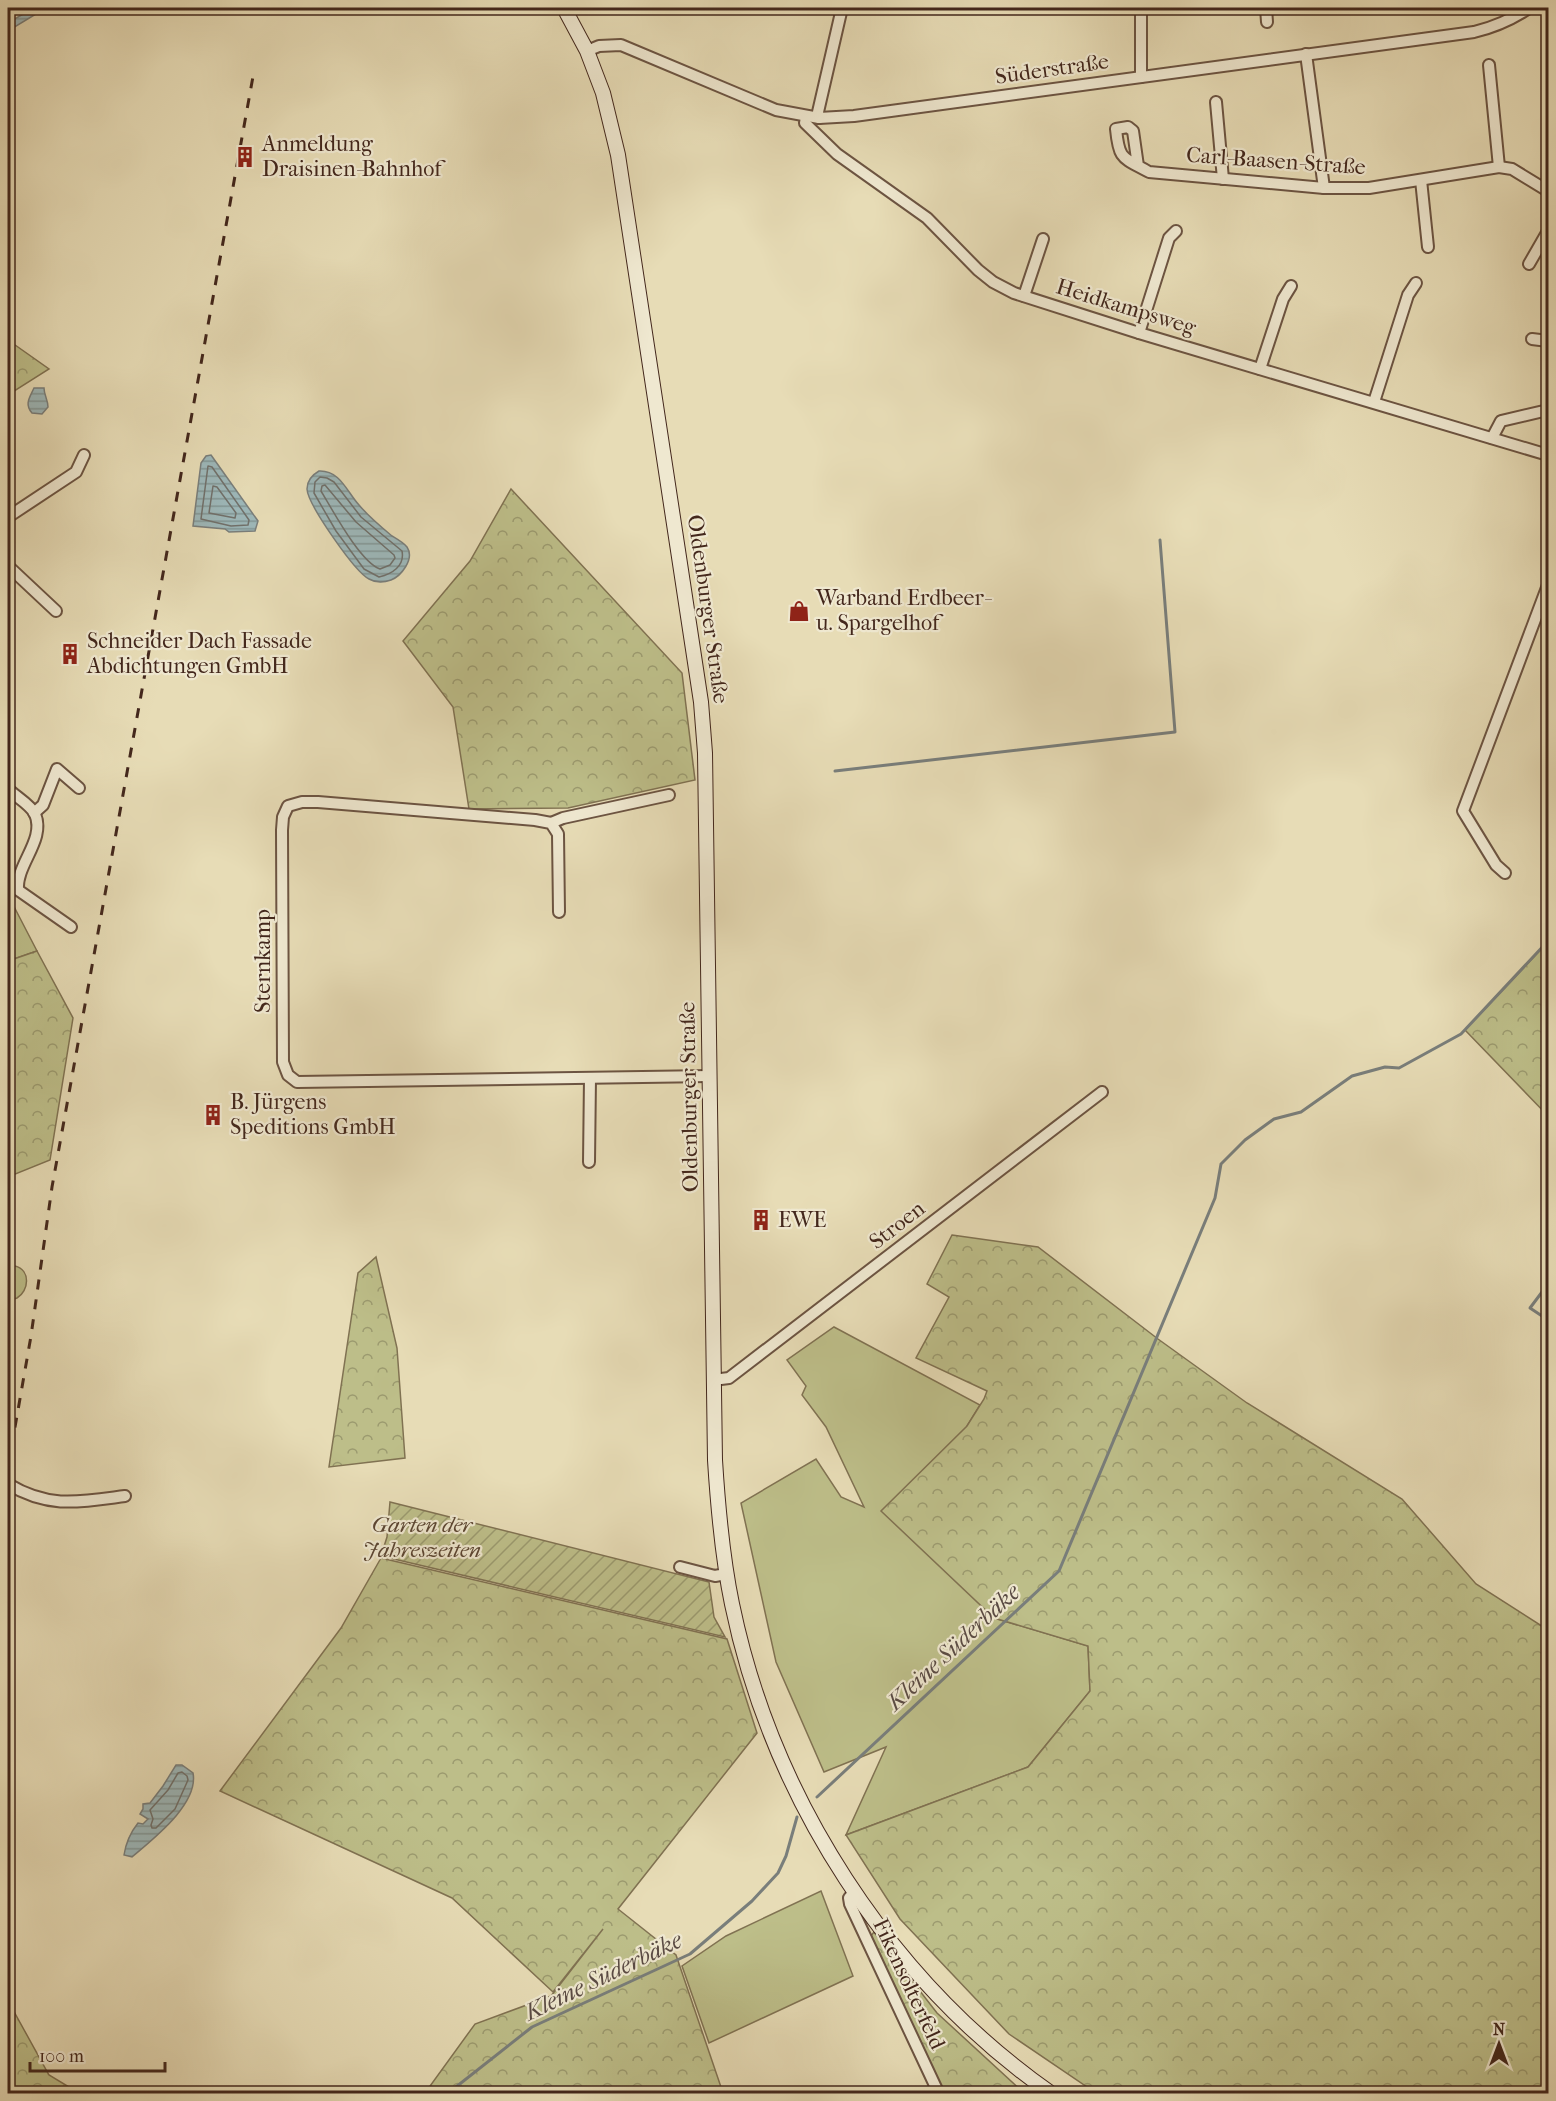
<svg xmlns="http://www.w3.org/2000/svg" width="1556" height="2101" font-family="'IM FELL French Canon',serif">
	<style>
		.grass { fill: #bdbe89; stroke: #807252; stroke-width: 1.5 }
		.forest { fill: url(#forest-crowns); stroke: #807252; stroke-width: 1.5 }
		.garden { fill: url(#garden-furrows); stroke: #807252; stroke-width: 1.5 }
		.water { fill: url(#water-rules); stroke: #797e7b; stroke-width: 1.5 }
		.lines { fill: none; stroke-linecap: round; stroke-linejoin: round }
		.shore { stroke: #70706b; stroke-width: 1.5 }
		.stream { stroke: #797e7b; stroke-width: 3 }
		.street-casing { stroke: #6c5442; stroke-width: 14 }
		.secondary-casing { stroke: #43271c; stroke-width: 16 }
		.street { stroke: #efe8d0; stroke-width: 10 }
		.secondary { stroke: #efe8d0; stroke-width: 14 }
		.rail { stroke: #43271c; stroke-width: 3; stroke-dasharray: 10 10; stroke-linecap: butt }
		.labels { text-anchor: middle; dominant-baseline: central; stroke-width: 4.5; stroke-linejoin: round; paint-order: stroke }
		.street-label { font-size: 22px; fill: #43271c; stroke: #efe8d0 }
		.poi-label { font-size: 22px; fill: #43271c; stroke: #efe8d0; text-anchor: start }
		.park-label { font-size: 22px; font-style: italic; fill: #5b4532; stroke: #efe8d0 }
		.water-label { font-size: 24px; font-style: italic; fill: #5a4b44; stroke: #efe8d0 }
	</style>
	<defs>
		<pattern id="forest-crowns" width="20" height="18" patternUnits="userSpaceOnUse" patternTransform="scale(1.5)"><rect width="20" height="18" fill="#bdbe89"/><path d="M2 6a3 3 0 1 1 6 0M12 15a3 3 0 1 1 6 0" fill="none" stroke="#9b9a6f"/></pattern>
		<pattern id="garden-furrows" width="10" height="10" patternUnits="userSpaceOnUse" patternTransform="scale(1.5)"><rect width="10" height="10" fill="#bdbe89"/><path d="M-1 1l2-2M0 10L10 0M9 11l2-2" fill="none" stroke="#9b9a6f"/></pattern>
		<pattern id="water-rules" width="6" height="5" patternUnits="userSpaceOnUse" patternTransform="scale(1.5)"><rect width="6" height="5" fill="#9db8ba"/><path d="M0 2.5h6" fill="none" stroke="#829696"/></pattern>
	</defs>
	<rect width="100%" height="100%" fill="#e7dcb6"/>
	<filter id="stains"><feTurbulence type="fractalNoise" baseFrequency=".00333" numOctaves="4"/><feColorMatrix values="0 0 0 0 .2 0 0 0 0 .09 0 0 0 0 .02 0 0 0 .5 -.17"/></filter>
	<radialGradient id="worn" r=".72"><stop offset=".6" stop-color="#630" stop-opacity="0"/><stop offset="1" stop-color="#630" stop-opacity=".3"/></radialGradient>
	<g class="grass">
		<path d="M8,895L37,951L8,961Z"/>
		<path d="M15,1266C31,1270 29,1291 17,1298C17,1298 8,1301 8,1301V1267Z"/>
		<path d="M834,1327L980,1405L967,1426L994,1618L1088,1646L1090,1691L1028,1767L846,1835L886,1747L824,1772L776,1662L741,1503L816,1459L841,1497L864,1507L826,1427L802,1395L806,1386L787,1360Z"/>
		<path d="M821,1891L853,1976L709,2043L682,1966L726,1936Z"/>
	</g>
	<g class="forest">
		<path d="M8,340L49,369L8,395Z"/>
		<path d="M511,489L682,673L695,780L568,808L469,809L453,707L403,641L470,561Z"/>
		<path d="M1548,942V1116L1465,1030Z"/>
		<path d="M37,951L73,1018L50,1160L8,1177V961Z"/>
		<path d="M952,1235L1038,1247L1158,1339L1247,1403L1402,1499L1476,1584L1548,1630V2093H1096L1009,2034L900,1919L846,1835L1028,1767L1090,1691L1088,1646L994,1618L881,1511L967,1426L984,1399L987,1391L916,1358L949,1297L927,1284Z"/>
		<path d="M376,1257L397,1348L405,1458L329,1467L358,1273Z"/>
		<path d="M381,1558L727,1639L757,1733L618,1909L676,1955L723,2093H425L475,2024L551,1996L603,1929L553,1992L452,1898L220,1791L341,1628Z"/>
		<path d="M874,1932L937,2013L1024,2093H941L870,1937Z"/>
		<path d="M8,1992L12,2008L49,2075L79,2093H10L12,2053L8,2042Z"/>
	</g>
	<path class="garden" d="M390,1502L709,1582L714,1617L725,1637L381,1556L387,1537Z"/>
	<g class="water">
		<path d="M33,8H46L8,31V23Z"/>
		<path d="M34,388H44C44,395 48,400 48,407L42,414L32,413C24,404 30,397 34,388Z"/>
		<path d="M211,455L258,521L255,531L229,532L225,529L193,526L201,463L206,456Z"/>
		<path d="M319,471C340,470 347,492 359,505C369,517 380,526 392,536C397,539 404,543 407,547C415,559 401,576 391,580C383,583 376,583 369,579C355,572 308,505 307,489C307,481 312,475 319,471Z"/>
		<path d="M176,1765H182L193,1773C199,1804 153,1839 132,1857L124,1855C126,1842 130,1833 138,1823L143,1824L148,1819L140,1814L143,1809V1804L150,1803L163,1786Z"/>
	</g>
	<g class="lines">
		<g class="shore">
			<path d="M208,466L212,467L249,520L248,525L231,526L201,519Z"/>
			<path d="M320,477L327,478L334,482L361,517L402,551C405,566 392,574 379,577L364,569L336,531L314,493L315,482Z"/>
			<path d="M325,485L356,522L394,555L395,558L390,565L380,569C360,562 332,509 321,491L322,486Z"/>
			<path d="M213,486L217,487L236,513L235,518L209,513Z"/>
			<path d="M182,1772L187,1776L188,1780L175,1809L156,1828H152L151,1825L153,1819L150,1810L168,1790L178,1773Z"/>
		</g>
		<g class="stream">
			<path d="M835,771L1175,732L1160,540"/>
			<path d="M1548,1284L1530,1308L1548,1320"/>
			<path d="M817,1797L1059,1571L1215,1198L1221,1164L1245,1140L1274,1119L1301,1112L1352,1076L1385,1067L1399,1068L1461,1034L1548,941"/>
			<path d="M447,2094L532,2027L690,1954L752,1901L778,1873L786,1856L797,1817"/>
		</g>
		<defs>
			<g id="street">
				<path d="M1266,8L1267,22"/>
				<path d="M587,51L599,46L621,45L776,110L819,118L854,116L1474,32C1495,27 1511,20 1529,8"/>
				<path d="M1306,54L1324,188"/>
				<path d="M1489,65L1499,167"/>
				<path d="M1141,77V8"/>
				<path d="M1216,102L1223,179"/>
				<path d="M806,117L805,123L837,154L927,218L978,270L993,282L1014,293L1139,333L1548,455"/>
				<path d="M819,118L818,112L842,8"/>
				<path d="M1138,166L1133,131L1128,127L1116,129C1119,160 1122,157 1149,172L1324,188H1369L1499,167L1512,169L1548,191"/>
				<path d="M1421,180L1428,247"/>
				<path d="M1529,264L1548,231"/>
				<path d="M1024,296L1043,239"/>
				<path d="M1139,333L1169,238L1176,231"/>
				<path d="M1532,339L1548,341"/>
				<path d="M1260,369L1283,299L1291,286"/>
				<path d="M1374,402L1408,295L1416,283"/>
				<path d="M1492,438L1501,421L1548,410"/>
				<path d="M8,517L76,472L84,455"/>
				<path d="M8,566L56,611"/>
				<path d="M8,789C15,796 31,805 35,814C46,840 16,864 18,890L71,927"/>
				<path d="M34,813L43,805L57,769L79,788"/>
				<path d="M551,823L563,818L669,795"/>
				<path d="M1505,873L1496,865L1463,811L1548,585"/>
				<path d="M559,912L558,834L551,823L535,820L318,802H302L288,806L283,817L282,830L283,1062L288,1075L297,1082L710,1076"/>
				<path d="M589,1162L590,1078"/>
				<path d="M713,1380L729,1378L1102,1092"/>
				<path d="M8,1484C49,1509 80,1502 125,1496"/>
				<path d="M680,1567L715,1576L726,1574"/>
				<path d="M854,1892L849,1898L850,1904L939,2094"/>
			</g>
			<path id="secondary" d="M564,8L587,51L603,93L618,155L701,702L705,753L715,1460C718,1508 722,1556 732,1604C772,1798 889,1980 1052,2094"/>
		</defs>
		<use href="#street" class="street-casing"/>
		<use href="#secondary" class="secondary-casing"/>
		<use href="#street" class="street"/>
		<use href="#secondary" class="secondary"/>
		<path class="rail" d="M8,1467L31,1336L52,1187L254,71"/>
	</g>
	<defs>
		<symbol id="building-bare" viewBox="-9 -9 18 18"><path d="M-4-6H4V6H1V3H-1V6H-4ZM-2.5-4.3h1.7v1.8h-1.7ZM.8-4.3h1.7v1.8H.8ZM-2.5-1h1.7V.8h-1.7ZM.8-1h1.7V.8H.8Z" fill="#8f2418" stroke="#efe8d0" stroke-width="2.5" paint-order="stroke"/></symbol>
		<symbol id="shop-bare" viewBox="-9 -9 18 18"><path d="M-5-2.5h2.3a2.7 3.5 0 0 1 5.4 0H5L5.5 6h-11ZM-1.5-2.5h3a1.5 2.3 0 0 0-3 0Z" fill="#8f2418" stroke="#efe8d0" stroke-width="2.5" paint-order="stroke"/></symbol>
	</defs>
	<g fill-rule="evenodd">
		<use href="#building-bare" x="230" y="142" width="30" height="30"/>
		<use href="#shop-bare" x="784" y="596" width="30" height="30"/>
		<use href="#building-bare" x="55" y="639" width="30" height="30"/>
		<use href="#building-bare" x="198" y="1100" width="30" height="30"/>
		<use href="#building-bare" x="746" y="1205" width="30" height="30"/>
	</g>
	<g class="labels">
		<g class="street-label">
			<text transform="translate(1052 69) rotate(-8)">Süderstraße</text>
			<text transform="translate(1276 161) rotate(4)">Carl-Baasen-Straße</text>
			<text transform="translate(1126 307) rotate(17)">Heidkampsweg</text>
			<text transform="translate(708 609) rotate(82)">Oldenburger Straße</text>
			<text transform="translate(263 961) rotate(-90)">Sternkamp</text>
			<text transform="translate(689 1097) rotate(-91)">Oldenburger Straße</text>
			<text transform="translate(897 1225) rotate(-38)">Stroen</text>
			<text transform="translate(909 1984) rotate(65)">Fikensolterfeld</text>
		</g>
		<g class="poi-label">
			<text x="262" y="144">Anmeldung<tspan x="262" dy="25">Draisinen-Bahnhof</tspan></text>
			<text x="816" y="598">Warband Erdbeer-<tspan x="816" dy="25">u. Spargelhof</tspan></text>
			<text x="87" y="641">Schneider Dach Fassade<tspan x="87" dy="25">Abdichtungen GmbH</tspan></text>
			<text x="230" y="1102">B. Jürgens<tspan x="230" dy="25">Speditions GmbH</tspan></text>
			<text x="778" y="1220">EWE</text>
		</g>
		<g class="park-label">
			<text x="422" y="1525">Garten der<tspan x="422" dy="25">Jahreszeiten</tspan></text>
		</g>
		<g class="water-label">
			<text transform="translate(953 1647) rotate(-43)">Kleine Süderbäke</text>
			<text transform="translate(603 1976) rotate(-26)">Kleine Süderbäke</text>
		</g>
	</g>
	<rect width="1556" height="2101" fill="none" stroke="#e7dcb6" stroke-width="30"/>
	<rect x="9" y="9" width="1538" height="2083" fill="none" stroke="#43271c" stroke-width="3"/>
	<rect x="15" y="15" width="1526" height="2071" fill="none" stroke="#43271c" stroke-width="1.5"/>
	<g transform="translate(1499 2044)" stroke="#efe8d0" stroke-width="4.5" paint-order="stroke">
	<path d="M0-4.5L10 22L0 15L-10 22Z" fill="#43271c"/>
	<text y="-9" font-size="16" font-weight="bold" text-anchor="middle" fill="#43271c">N</text>
	</g>
	<path d="M30 2062v9h135v-9" fill="none" stroke="#43271c" stroke-width="3"/>
	<text x="39" y="2062" font-size="18" fill="#43271c" stroke="#efe8d0" stroke-width="4.5" paint-order="stroke">100 m</text>
	<rect width="100%" height="100%" filter="url(#stains)"/>
	<rect width="100%" height="100%" fill="url(#worn)"/>
</svg>
